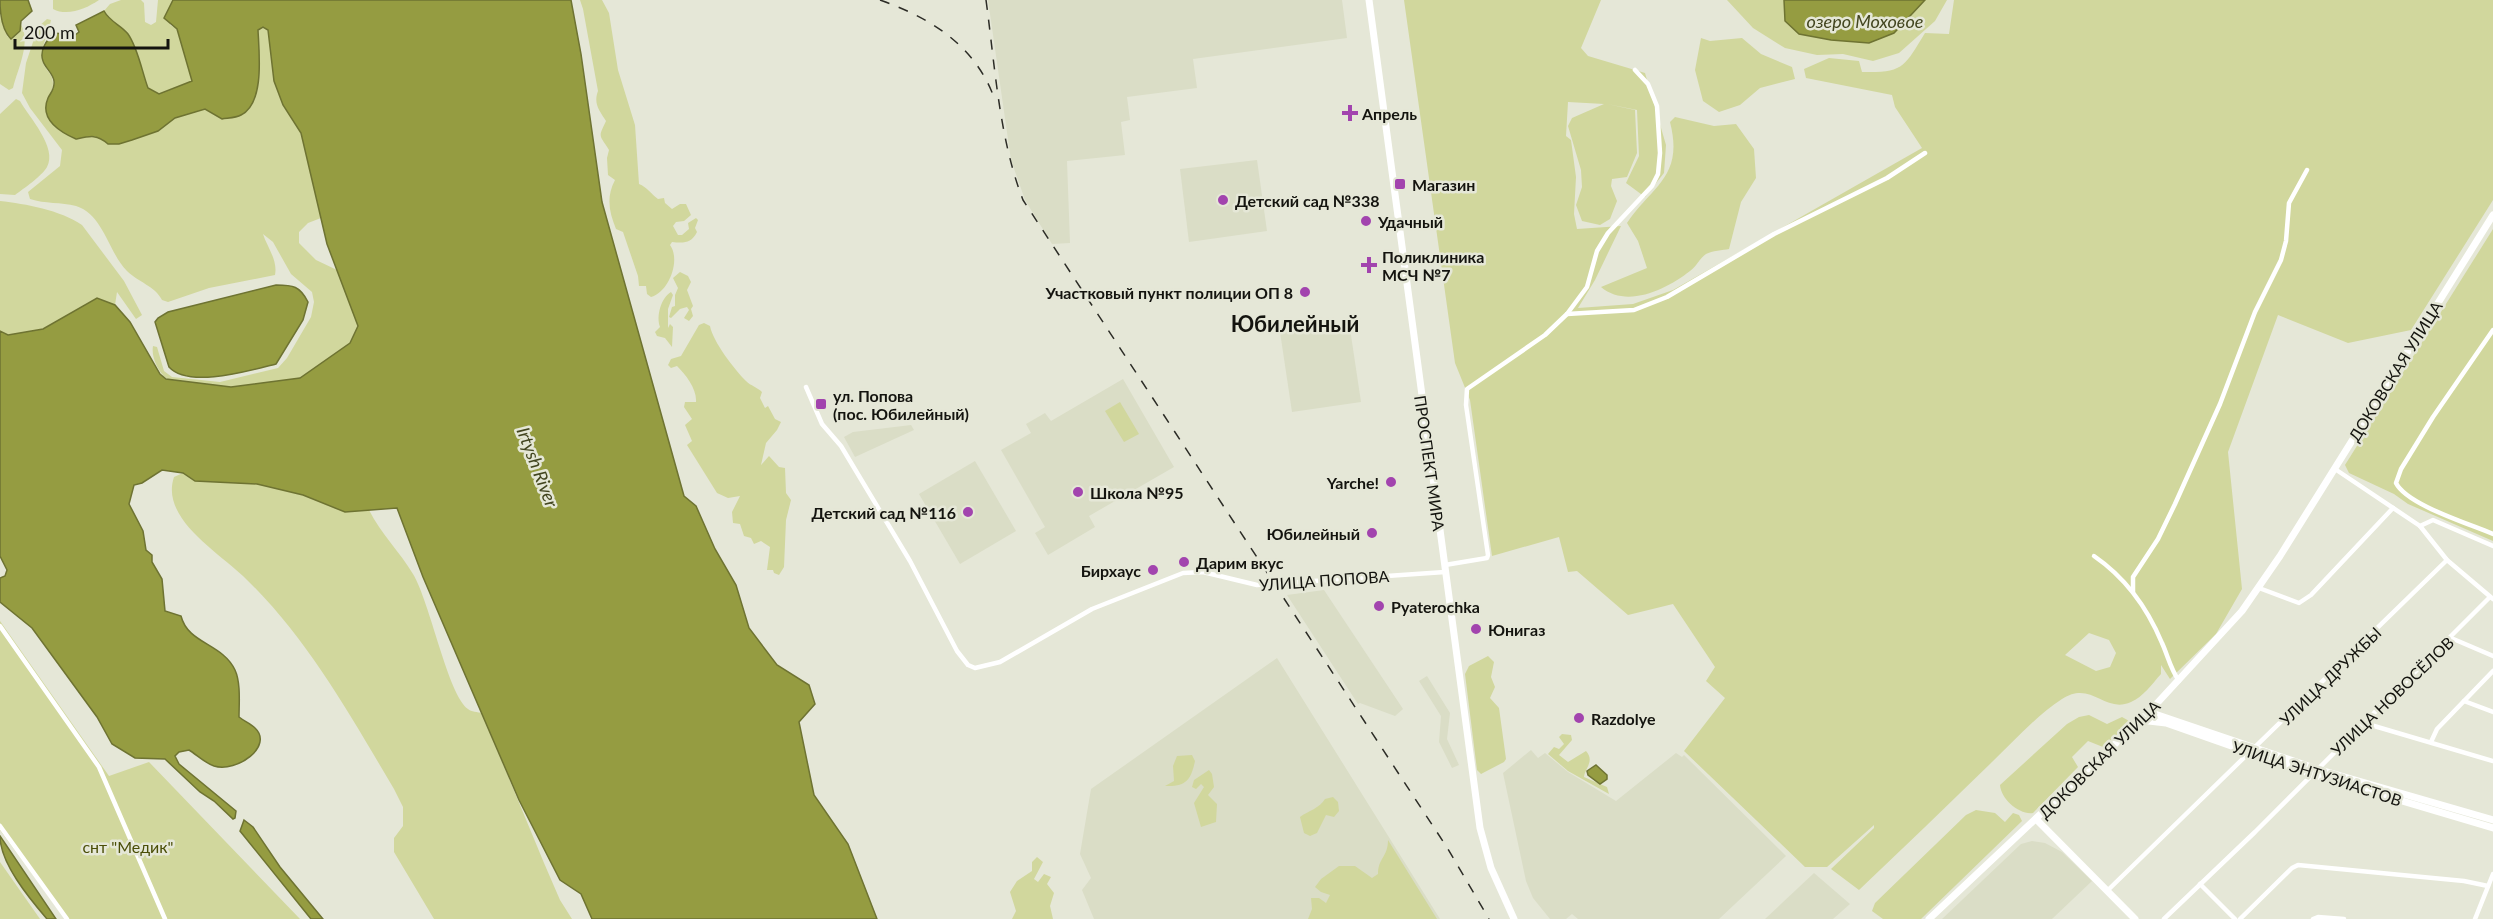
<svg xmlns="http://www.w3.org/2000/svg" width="2493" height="919" font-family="Lato,sans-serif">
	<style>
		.built { fill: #daddc6 }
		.green { fill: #d1d79d; fill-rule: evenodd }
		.water { fill: #959c41; stroke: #6e7332; stroke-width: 1.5 }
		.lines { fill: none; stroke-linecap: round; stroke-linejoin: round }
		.street { stroke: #fff; stroke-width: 4.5 }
		.secondary { stroke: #fff; stroke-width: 7 }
		.rail { stroke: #2c2c26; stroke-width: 1.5; stroke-dasharray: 10 10; stroke-linecap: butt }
		.poi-dot { fill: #a244ae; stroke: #e5e7d7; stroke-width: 2 }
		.labels { text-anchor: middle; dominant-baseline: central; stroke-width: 5; stroke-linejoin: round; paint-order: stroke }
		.poi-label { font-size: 16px; font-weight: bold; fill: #14140f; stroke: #e5e7d7; text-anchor: start }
		.street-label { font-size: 16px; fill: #14140f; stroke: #e5e7d7 }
		.park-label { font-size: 16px; fill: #4a4e07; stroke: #e5e7d7 }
		.water-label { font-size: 18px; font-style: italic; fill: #42451f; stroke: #e5e7d7 }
		.district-label { font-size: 22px; font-weight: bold; fill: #14140f; stroke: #e5e7d7 }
	</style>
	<rect width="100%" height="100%" fill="#e5e7d7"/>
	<g class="built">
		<path d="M988,0H1342L1347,38L1193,59L1197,88L1127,97L1130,120L1121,122L1125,155L1067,161L1070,243L1052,244L1025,200L1011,160Z"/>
		<path d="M1257,160L1267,231L1189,242L1180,169Z"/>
		<path d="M1349,322L1361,402L1292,412L1280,332Z"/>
		<path d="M1123,379L1174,467L1089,516L1095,527L1048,555L1035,533L1045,527L1001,450L1031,433L1026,424L1045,413L1051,421Z"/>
		<path d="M911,425L914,430L855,457L844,437L853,432Z"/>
		<path d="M975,461L1016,531L960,564L919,494Z"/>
		<path d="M1324,590L1403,709L1395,716L1360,703L1358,704L1287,595Z"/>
		<path d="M1277,658L1440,919H1094L1082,890L1091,878L1080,854L1091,789Z"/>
		<path d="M1427,676L1450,713L1447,739L1459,765L1452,768L1439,742L1441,716L1419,681Z"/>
		<path d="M1531,750L1538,758L1545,753L1568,772L1616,801L1676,753L1682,757L1684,755L1786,856L1719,919H1578L1572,914L1566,919H1550L1533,898L1526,881L1503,773Z"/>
		<path d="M2032,841L2045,843L2062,852L2092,881L2052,919H1942L2021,844Z"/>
		<path d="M1814,873L1850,904L1833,919H1765Z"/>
	</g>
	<g class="green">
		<path d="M53,0H99C87,8 68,17 53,9Z"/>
		<path d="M121,0H141L144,3L145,22L151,25L156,22L158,0H173L170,25L177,29L193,81L159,95L147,88C142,72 138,48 128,34C121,25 110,22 104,11L110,4Z"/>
		<path d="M580,0H602L609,13L618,70L635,125L639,184C647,187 651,194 658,199L664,198L665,203L672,209L680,204H686L691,215L684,221L676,222L673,226L678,235H682L689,229L688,223L696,218L698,220L695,228L697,232C691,244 683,243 672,242L670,245C681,260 669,292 651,297L647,294L646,286H639L638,276L623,232L616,229C609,212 606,197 615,180L608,175L607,158L609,150C599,134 598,138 606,121C600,111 593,104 598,91L583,9Z"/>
		<path d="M1404,0H1601L1581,48L1588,56L1645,73L1666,145L1664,173L1645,197L1626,183L1639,156L1637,110L1607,104L1635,110L1637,153L1627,177L1612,179L1611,186L1617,201L1610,219L1600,225L1582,221L1576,205L1582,187L1581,170L1568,126L1572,118L1604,104L1568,102L1566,136L1571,140L1576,177L1574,214L1577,229L1621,226L1595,280L1578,308L1633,304L1673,290L1922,148L1895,107L1892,95L1806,78L1804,69L1829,58L1859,61L1862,72C1904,73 1904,67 1925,33L1949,34L1954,0H2493V200L2411,330L2348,343L2278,315L2228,452L2242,589L2216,634L2170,679L2161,665V674C2152,684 2143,697 2131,702C2104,714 2092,680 2062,699C2037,715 2013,742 1991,763C1947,806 1903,848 1859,890L1831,869L1874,828V825L1827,867H1805L1684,751L1725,698L1706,681L1715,667L1673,604L1628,615L1577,571L1568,572L1559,537L1492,556L1470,400L1455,363ZM2089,633L2109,640L2116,653L2110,667L2096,671L2065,655Z"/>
		<path d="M1727,0H1784L1894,33L1925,0H1947L1935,21L1899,53L1873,61L1843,54L1817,55L1785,48L1753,28Z"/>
		<path d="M0,13L7,36L10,38L20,31V23C32,41 18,68 13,88L9,90L0,84Z"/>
		<path d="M47,19L51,20C49,31 43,43 42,53C39,74 64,70 47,101L76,139C90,136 97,134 108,144L158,131L175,118L205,109L222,119L258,30L263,27L268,30L274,81L283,105L301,133L321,218L308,223L299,232V243L316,260L337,270L358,326L350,343L300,378L231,387L167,379C158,372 151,357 153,346L157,347L164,371L172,377L220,382L278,368L287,358L311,317L314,302L312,292L291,274L273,242L263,234C267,247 278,260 275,275L209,288L168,302L162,300C155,286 138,282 127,271C108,252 104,215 76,206C61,202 45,204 30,199L28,192L60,166L62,150L30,108L22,93L26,63L38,27Z"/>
		<path d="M1701,38L1710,41L1742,38L1761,54L1792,67L1795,79L1760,88L1740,105L1719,112L1703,101L1695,70Z"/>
		<path d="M16,99L20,101C29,117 58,148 47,167C42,176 23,189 15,195L0,194V114Z"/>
		<path d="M1675,117L1714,126L1736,124L1754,149L1756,178L1741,202L1729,249C1723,250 1712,251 1706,254C1700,258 1696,267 1690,271C1667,289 1627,309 1601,287L1647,268L1638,241L1627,223C1653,185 1684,177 1670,122Z"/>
		<path d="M0,201C26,204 60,210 82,225L124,281L142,315L136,319L117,292L115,305L97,298L43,329L8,335L0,331Z"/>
		<path d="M2493,229V541L2408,504L2394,494L2349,473L2345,465Z"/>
		<path d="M680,272L688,276L691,282L687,290L693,306L691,309L693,316L689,321L684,318L689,310L687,307L680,309L671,318L669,317L672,307L675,306V295L678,288L673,278Z"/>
		<path d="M671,292L673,295L668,309V328L670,324L673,327L672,347L665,338L657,336L655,332L660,327C656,316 661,298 671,292Z"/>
		<path d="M704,323L710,326C713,342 735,370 746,381C751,386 757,387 762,392L760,398L765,408L768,406L775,419L781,422L777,430L766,443L761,465L769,456L779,467L785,468L786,493L791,500L786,520L784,567L779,575L774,573L773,570H767L770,547L761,541L754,544L751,538L744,536L740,524L733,523L732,512L740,496L728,498L717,493L687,445L692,441L685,425L692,419L684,407L685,402H696C697,389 686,375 677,366L671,368L668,365L671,359L681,356L699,325Z"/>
		<path d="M1120,402L1139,434L1124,442L1105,411Z"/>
		<path d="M183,473L195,481L257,484L303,495L345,512L369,510C381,534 400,552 413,574C430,602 448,695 468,709C471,712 478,712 482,713L544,863L560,900L572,919H434L394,852V838L403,826V807L394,789C350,715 307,637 243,576C218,552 160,518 174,477Z"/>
		<path d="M0,621L109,776L149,762L300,919H65L0,830Z"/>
		<path d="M1488,656L1494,662L1491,677L1495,687L1490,698L1499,708L1506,759L1504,762L1481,774L1477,770L1465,674L1469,666Z"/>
		<path d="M2089,715L2107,724L2122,717L2131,722L2103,747L2088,741L2072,757L2078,767L2033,813C2019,815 2001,799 2000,785L2067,724L2079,717Z"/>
		<path d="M1562,734L1571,735L1572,740L1559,755L1568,762L1586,751C1595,761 1585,768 1584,777L1607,787L1609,794L1568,771L1548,754L1554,747L1559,749L1564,744L1559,737Z"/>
		<path d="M1192,755L1195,761C1191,780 1186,787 1165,786L1174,781L1173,766L1177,756Z"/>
		<path d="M1209,770L1212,774L1214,787L1208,795L1217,804L1216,822L1201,827L1194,803L1204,787L1201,784L1196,789L1192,787L1194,780Z"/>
		<path d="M1333,797L1338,802L1339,811L1334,817L1326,815L1317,833L1310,836L1304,833L1300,817C1308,811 1320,808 1325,799Z"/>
		<path d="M1976,810L1995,813L2005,822L2013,813L2019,815L2022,821L1921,919H1883L1872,911L1875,903L1966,815Z"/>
		<path d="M1388,840L1437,919H1308L1312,909L1311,898H1319L1326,903L1330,895L1321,892L1315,887L1321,879L1339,866H1355L1372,878L1378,874C1378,858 1388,857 1388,840Z"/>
		<path d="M1037,857L1043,862L1034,879L1038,882L1044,874L1051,877L1047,884L1054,893L1050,906L1053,919H1012L1016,911L1010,892L1017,881L1032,871V862Z"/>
		<path d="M0,862L40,919H0Z"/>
	</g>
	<g class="water">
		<path d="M0,0H28L32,11L21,21L20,31L11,39C2,30 0,12 0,0Z"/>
		<path d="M173,0H571L581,54L602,202L684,496L696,506L715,549L736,585L749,628L777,665L809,685L815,704L799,722L814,795L848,844L877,919H592L581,894L560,880L519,800L423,577L397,508L345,512L303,495L257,484L195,481L183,473L162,470L142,483L134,485L129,504L143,531L146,550L152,555V562L162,579L165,611L181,616C188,644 222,643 235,670C241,683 239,704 239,717C244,721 251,724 255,728C274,746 237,773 214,766C205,763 197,755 189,750L179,752L175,756L179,764L236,811L235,818L233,819L214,801L200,792L165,759L135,758L112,744L97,717L32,628L0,602V578L5,576L7,570L0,556V331L8,335L43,329L97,298L115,305L130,322L160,374L166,379L231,387L300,378L350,343L358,326L327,244L301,133L283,105L274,81L268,30L263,27L258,30C259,53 265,103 241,115C236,118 228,118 222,119L205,109L175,118L158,131L132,140L119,144H108C97,134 90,136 76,139C60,132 39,119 48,98C51,92 55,89 54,81C53,73 45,68 43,61C39,51 47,39 54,33L75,35L79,32L76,25L104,11C110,22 121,25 128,34C138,48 142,72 148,88L159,94L192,81L177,29L164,18Z"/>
		<path d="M1784,0H1925L1894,33L1869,43L1831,40L1799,34L1785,21Z"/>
		<path d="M276,285C293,285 300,286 308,302L303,320L276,364C251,370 189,389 169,367L155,322L158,318L168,312Z"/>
		<path d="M1596,765L1607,775V779L1600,784L1588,775L1587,771Z"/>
		<path d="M244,820L253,827L280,867L323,919H311L240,831Z"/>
		<path d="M0,836L56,919H47C29,898 0,863 0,836Z"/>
	</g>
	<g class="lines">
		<g class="street">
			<path d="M1567,314L1634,310L1667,297L1774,234L1887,178L1925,153"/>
			<path d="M2493,330L2433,417L2401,469L2396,483C2407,505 2470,524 2493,534"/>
			<path d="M806,387L822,424L841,446L910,561L957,651L968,665L975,668L1000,662L1092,609L1183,573L1203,572L1257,585L1445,572"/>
			<path d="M2335,469L2420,526L2447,560L2493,599"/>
			<path d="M2420,526L2433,520L2493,546"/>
			<path d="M2094,556C2126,578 2147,607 2162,643C2168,656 2170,668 2179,681"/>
			<path d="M1445,565L1487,558L1488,555L1466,405L1467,389L1545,335L1567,314L1587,287L1597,251L1608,233L1652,186L1658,174L1660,153L1657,106L1648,84L1635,70"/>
			<path d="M2259,588L2299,603L2311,595L2393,508"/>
			<path d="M2133,592V577L2158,539L2175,504L2220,404L2255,312L2281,260L2286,241L2289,203L2307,170"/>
			<path d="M0,626L99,767L165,919"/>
			<path d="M2451,638L2493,656"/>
			<path d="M2464,701L2493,712"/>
			<path d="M2364,723L2493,761"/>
			<path d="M2431,742L2437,729L2493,671"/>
			<path d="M0,826L67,919"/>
			<path d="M2200,884L2235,919"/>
			<path d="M2107,891L2447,560"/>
			<path d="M2164,919L2255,832L2490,597"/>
			<path d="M2240,919L2292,868L2298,865L2464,881L2488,886"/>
			<path d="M2313,919L2318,917L2344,919"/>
			<path d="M2475,919L2493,874"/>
		</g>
		<g class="secondary">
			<path d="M1369,0L1480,828L1491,868L1514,919"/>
			<path d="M2149,712L2317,769L2493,820"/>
			<path d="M2140,720L2166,723L2311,774L2493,828"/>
			<path d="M2036,819L2135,919"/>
			<path d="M1929,919L2149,712L2242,611L2280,556L2493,215"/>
		</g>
		<g class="rail">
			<path d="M880,0C931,18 976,46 995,100"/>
			<path d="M986,0C995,66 999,138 1023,200L1448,849L1489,919"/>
		</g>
	</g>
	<g class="poi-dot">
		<path d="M1347 104h6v6h6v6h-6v6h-6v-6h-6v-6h6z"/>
		<rect x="1394" y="178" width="12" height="12" rx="3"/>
		<circle cx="1223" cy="200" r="6"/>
		<circle cx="1366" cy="221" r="6"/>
		<path d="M1366 256h6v6h6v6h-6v6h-6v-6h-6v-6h6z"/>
		<circle cx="1305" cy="292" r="6"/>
		<rect x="815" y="398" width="12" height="12" rx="3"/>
		<circle cx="1391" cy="482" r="6"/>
		<circle cx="1078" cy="492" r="6"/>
		<circle cx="968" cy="512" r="6"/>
		<circle cx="1372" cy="533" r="6"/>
		<circle cx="1184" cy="562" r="6"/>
		<circle cx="1153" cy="570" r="6"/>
		<circle cx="1379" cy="606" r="6"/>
		<circle cx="1476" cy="629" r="6"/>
		<circle cx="1579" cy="718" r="6"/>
	</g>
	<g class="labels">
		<g class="poi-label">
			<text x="1362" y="113">Апрель</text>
			<text x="1412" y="184">Магазин</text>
			<text x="1235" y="200">Детский сад №338</text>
			<text x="1378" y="221">Удачный</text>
			<text x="1382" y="256">Поликлиника<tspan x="1382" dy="18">МСЧ №7</tspan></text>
			<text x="1293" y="292" text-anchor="end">Участковый пункт полиции ОП 8</text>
			<text x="833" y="395">ул. Попова<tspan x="833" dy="18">(пос. Юбилейный)</tspan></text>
			<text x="1379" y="482" text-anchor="end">Yarche!</text>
			<text x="1090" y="492">Школа №95</text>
			<text x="956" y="512" text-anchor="end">Детский сад №116</text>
			<text x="1360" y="533" text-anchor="end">Юбилейный</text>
			<text x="1196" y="562">Дарим вкус</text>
			<text x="1141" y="570" text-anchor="end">Бирхаус</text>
			<text x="1391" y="606">Pyaterochka</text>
			<text x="1488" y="629">Юнигаз</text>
			<text x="1591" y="718">Razdolye</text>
		</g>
		<g class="street-label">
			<text transform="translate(2395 371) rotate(-58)">ДОКОВСКАЯ УЛИЦА</text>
			<text transform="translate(1430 463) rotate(82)">ПРОСПЕКТ МИРА</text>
			<text transform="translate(1324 580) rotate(-4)">УЛИЦА ПОПОВА</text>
			<text transform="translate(2330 676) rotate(-44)">УЛИЦА ДРУЖБЫ</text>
			<text transform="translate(2392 696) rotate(-44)">УЛИЦА НОВОСЁЛОВ</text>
			<text transform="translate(2099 759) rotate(-44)">ДОКОВСКАЯ УЛИЦА</text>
			<text transform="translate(2317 773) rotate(18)">УЛИЦА ЭНТУЗИАСТОВ</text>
		</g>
		<g class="park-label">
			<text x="128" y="846">снт "Медик"</text>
		</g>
		<g class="water-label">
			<text x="1865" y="21">озеро Моховое</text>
			<text transform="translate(538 467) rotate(69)">Irtysh River</text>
		</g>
		<g class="district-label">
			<text x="1295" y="323">Юбилейный</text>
		</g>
	</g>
	<path d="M15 39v9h153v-9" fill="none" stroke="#14140f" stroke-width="3"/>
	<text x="24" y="39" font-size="18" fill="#14140f" stroke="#e5e7d7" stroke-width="4.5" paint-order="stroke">200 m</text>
</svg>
